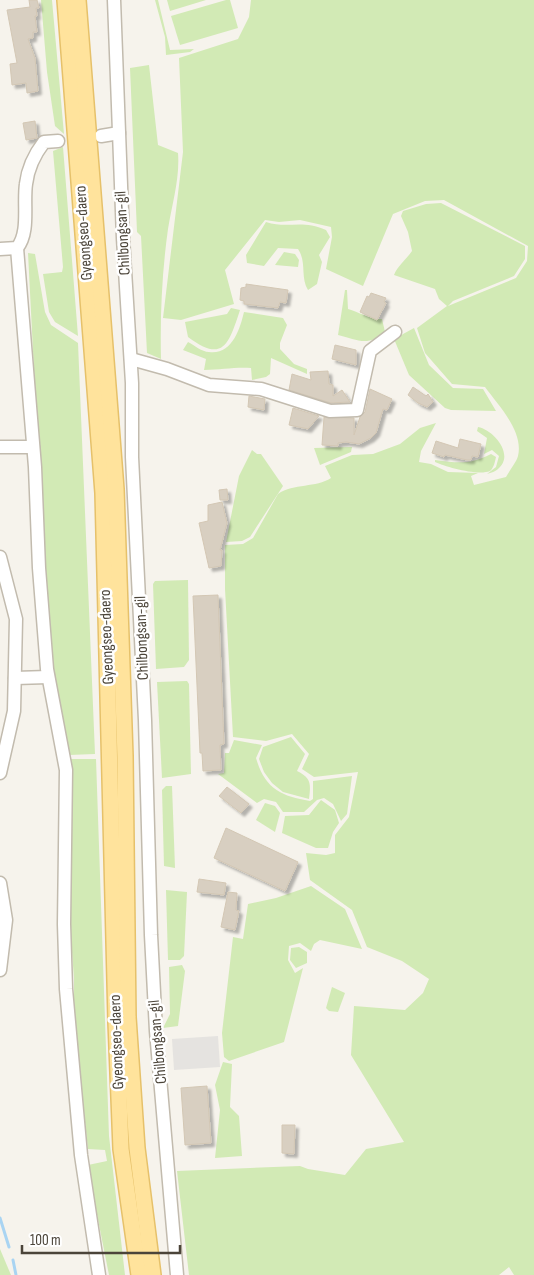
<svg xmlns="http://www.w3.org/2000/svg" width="534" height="1275" font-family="'Sofia Sans Condensed',sans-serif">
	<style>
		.green { fill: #d2eab5 }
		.parking { fill: #e5e3e0 }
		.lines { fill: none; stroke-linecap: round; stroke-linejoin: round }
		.stream { stroke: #a9d4f2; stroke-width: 3 }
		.building { fill: #d8cfc1; stroke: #d3c7b4; filter: url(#shadow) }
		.minor-casing { stroke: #c2bbae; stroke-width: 15 }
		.major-casing { stroke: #e6c16a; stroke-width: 18 }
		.minor { stroke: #fff; stroke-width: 12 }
		.major { stroke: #ffe39c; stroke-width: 15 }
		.labels { text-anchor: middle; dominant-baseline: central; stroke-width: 5; stroke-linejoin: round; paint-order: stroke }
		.street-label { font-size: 16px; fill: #4b4439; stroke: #fff }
	</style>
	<defs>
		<filter id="shadow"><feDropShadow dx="3.5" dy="3.5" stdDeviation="1" flood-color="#0004"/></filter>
	</defs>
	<rect width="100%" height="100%" fill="#f6f3ec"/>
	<g class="green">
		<path d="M41,0H52L64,134L55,126L47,72Z"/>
		<path d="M155,0H158L170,50L194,49L190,52L166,55L165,37Z"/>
		<path d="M167,0H206L170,11Z"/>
		<path d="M226,0H230L238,28L180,45L171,16Z"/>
		<path d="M251,0H534V1275H514L509,1267L499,1275H189L177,1171L300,1166L308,1169L345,1175L366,1149L404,1142L351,1055L354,1006L405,1010L423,993L429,979L402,961L367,947L352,910L310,880L306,853L326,855L335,853V835L349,817L358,772L314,777L302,769L309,754L292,734L266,741L233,737L225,589V545L243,544L253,538L278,494C294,483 316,488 331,478L325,466L352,455L373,454L400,444L420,428L436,423L421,451L419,462L431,464L448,472L478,473L471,476L474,485L506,477C509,471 516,463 518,456C524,431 498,405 485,387L452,384L425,353L417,328L447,306L439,299L435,289L394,275C398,265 406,260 412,251L408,232L401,216L403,211L426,204L441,203L525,246V259L514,276L453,301L448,306L516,278L527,261L528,246L444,200L425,201L393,214L363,286L326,269L332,237L331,227L300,220L279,222L265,220L225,270L234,304L181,320L163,318L183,152L179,58L238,39L249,17Z"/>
		<path d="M149,65L158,145L178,153C180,178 172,204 168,229C162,272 160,315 161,359L147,353L141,236L137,232L130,68Z"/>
		<path d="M63,147L78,336L55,322L49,312L43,274L62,272L63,267L53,151Z"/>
		<path d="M266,222C288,229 302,219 326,230L330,237L319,255L322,262L317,284L308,290C300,277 307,262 298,249L278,248L264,266L247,263L246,255Z"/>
		<path d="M284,252L295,254L299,260L298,267L275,265Z"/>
		<path d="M28,253L35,254L45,312L51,325L78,343L95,754L69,755L48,645Z"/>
		<path d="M345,290H347L348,309C359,312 371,320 382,319L385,332C369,347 357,340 338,335Z"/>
		<path d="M231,308L240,310C229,343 224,364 188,337L185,322L227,314Z"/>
		<path d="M244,312L283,318L287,325L280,343V349L294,364L307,369V374L271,358L270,374L266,377L252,380L251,368C234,367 221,370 204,370L206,359L183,350L188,342C194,345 202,352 209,352C232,355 240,329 244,312Z"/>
		<path d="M414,328L429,365L453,388L483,389L496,411L451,410L445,408L409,375L394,339Z"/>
		<path d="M478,427C494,430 515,455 498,469C496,471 491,473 487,474L496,467L499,456L492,450L484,454L487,438L477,431Z"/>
		<path d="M352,447L351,452L320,465L314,448Z"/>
		<path d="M252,450L257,454H261L283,486L250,537L242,541L226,542L239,476Z"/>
		<path d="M491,454L496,457C495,461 494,468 490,471C478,476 446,467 435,462V460C459,463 469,465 491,454Z"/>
		<path d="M188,580L189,660L184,667L156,669L153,584L155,581Z"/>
		<path d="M187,681L189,684L191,774L162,778L157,682Z"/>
		<path d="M291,737L305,754L297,771C311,778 311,783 309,799L283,792L272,783L264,772L259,759L263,747Z"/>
		<path d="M234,740L262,745L256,758C265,789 281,796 310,801L313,799V781L352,776L347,814L341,821L333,804L324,798L317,800L304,812H283L276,802L264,799L257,803L218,774L224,773L225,753H229Z"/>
		<path d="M70,759H96L109,1136L125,1275H109L88,1169V1165L107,1161L105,1150L88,1149L74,1023V978L66,875L73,783Z"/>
		<path d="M166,786H172L175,868L164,866L162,790Z"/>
		<path d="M321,800L335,810L339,823L333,832L328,848H316L282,833L285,816L309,815Z"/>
		<path d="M265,803L275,806L280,813L275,832L256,820Z"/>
		<path d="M311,886L345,909L362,949L320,940L314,944L311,951L300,943L289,946L288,960L295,973L303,968L284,1042L229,1061L224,1057L222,1033L233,937L243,939L248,904L276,898Z"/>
		<path d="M166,890L187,892L184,956L180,960H168Z"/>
		<path d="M299,947L307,952V963L296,968L290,960L291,948Z"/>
		<path d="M182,965L185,971L178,1026L163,1028L170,1014L169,967Z"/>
		<path d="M332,987L345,993L338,1012L329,1011L326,1008Z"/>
		<path d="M223,1062L232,1064L230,1107L239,1116L242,1156L215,1158L220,1110L215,1085Z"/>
		<path d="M0,1249L11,1275H0Z"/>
	</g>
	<path class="parking" d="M218,1036L220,1067L174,1070L172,1039Z"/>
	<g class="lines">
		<g class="stream">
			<path d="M0,1218L9,1247"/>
			<path d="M13,1260L16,1275"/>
		</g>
	</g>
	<g class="building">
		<path d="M29,0H37L39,8H36L37,16H35L37,32H33V38L28,39L35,58L38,91L27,93L26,83L12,85L10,64L17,63L7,10L30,7Z"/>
		<path d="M35,121L37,138L26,140L23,123Z"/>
		<path d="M246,284L288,290L286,303L280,302L278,308L244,304V301L240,300L241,288L246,287Z"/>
		<path d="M371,293L386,298L384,302L386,303L377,320L360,312L367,296L369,297Z"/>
		<path d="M335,345L356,350V365L332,359Z"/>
		<path d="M328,371L329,384L333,385V396L342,390L350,402L331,403L289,390L292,374L311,380L310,372Z"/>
		<path d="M413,387L426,396L428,394L433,402L427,407L418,403L408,395Z"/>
		<path d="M370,389L392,399L387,410L383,409L376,433L371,438L359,444L346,442L338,443V446L322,445L324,417L354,418V435L360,417L365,412Z"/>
		<path d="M249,396L265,399L264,410L248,407Z"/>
		<path d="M293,408L319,416L308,429L289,425Z"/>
		<path d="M460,439L481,444L478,457L472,456L471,460H467L445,455L444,457L432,453L436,441L458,448Z"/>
		<path d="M227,489L228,500H220L219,490Z"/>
		<path d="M222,502L227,523L220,550H222L221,566L209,568L199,523L208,521V505Z"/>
		<path d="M218,595L224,744L220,745L221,770L203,771L202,753H200L193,596Z"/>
		<path d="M227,787L249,804L241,813L219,796Z"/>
		<path d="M226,828L298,862L285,891L214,858Z"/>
		<path d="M199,879L226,883L224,895L197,892Z"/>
		<path d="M228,892L237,893L236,910L239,911L235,930L221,927Z"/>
		<path d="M207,1086L211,1143L185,1145L181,1088Z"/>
		<path d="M282,1125H295L294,1154L282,1153Z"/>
	</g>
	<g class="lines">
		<defs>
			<g id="minor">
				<path d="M114,0L123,238L132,383V457L145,720L151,935L156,1031L177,1275"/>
				<path d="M101,136L119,133"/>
				<path d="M17,248L35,467L39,568L47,669L66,770L64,924L66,989L81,1155L99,1275"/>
				<path d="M0,249L17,248C30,232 23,204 26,184C28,167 34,155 44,142L58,141"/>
				<path d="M131,359L167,369L209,385L261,389L330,411L357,410L370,351L395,332"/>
				<path d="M0,447H33"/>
				<path d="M0,557L16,619L14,711L0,773"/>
				<path d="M15,678L48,677"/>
				<path d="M0,883L6,920L0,970"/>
			</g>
			<g id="major">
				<path d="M65,0L103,493L116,1022L121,1149L139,1275"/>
				<path d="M78,0L116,489L125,756L128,1017L137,1148L153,1275"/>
			</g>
		</defs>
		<use href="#minor" class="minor-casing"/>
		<use href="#major" class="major-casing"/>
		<use href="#minor" class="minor"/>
		<use href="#major" class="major"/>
	</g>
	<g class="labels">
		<g class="street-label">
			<text transform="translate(84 233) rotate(-94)">Gyeongseo-daero</text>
			<text transform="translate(123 233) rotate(-93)">Chilbongsan-gil</text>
			<text transform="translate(107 637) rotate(-92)">Gyeongseo-daero</text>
			<text transform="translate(142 638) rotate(-92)">Chilbongsan-gil</text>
			<text transform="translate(117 1042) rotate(-92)">Gyeongseo-daero</text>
			<text transform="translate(158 1042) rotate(-95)">Chilbongsan-gil</text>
		</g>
	</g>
	<path d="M22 1245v8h158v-8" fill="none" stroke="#4b4439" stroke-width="2.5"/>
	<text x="30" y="1245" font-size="15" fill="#4b4439" stroke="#ffffff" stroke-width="4" paint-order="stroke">100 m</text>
</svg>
